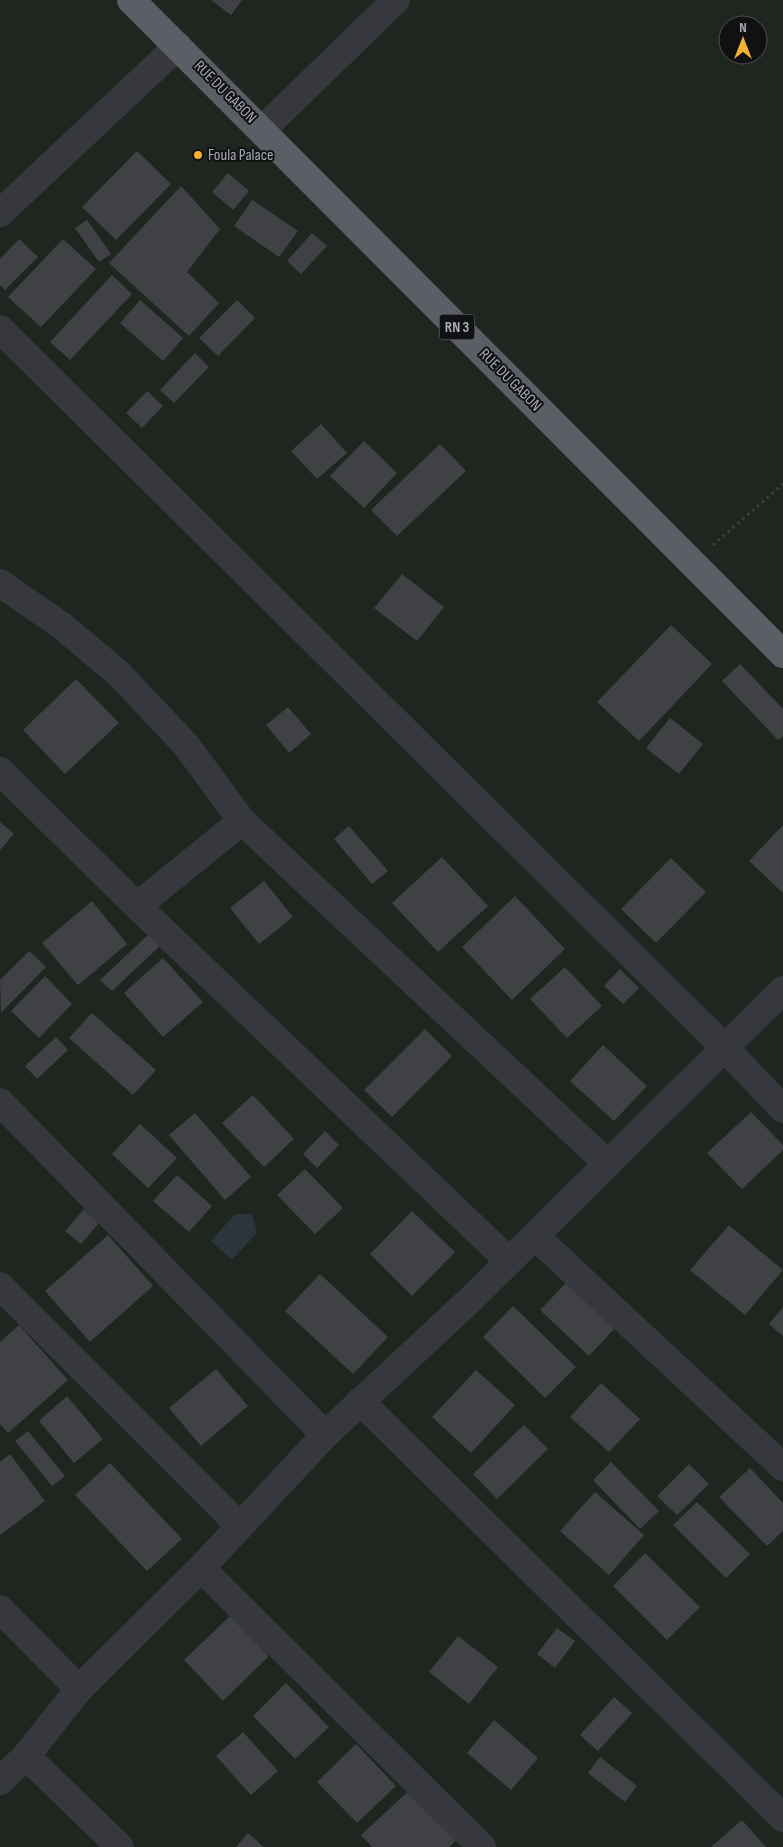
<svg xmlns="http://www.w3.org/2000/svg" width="783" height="1847" font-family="'Sofia Sans Condensed',sans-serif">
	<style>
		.grass { fill: #1e261f; fill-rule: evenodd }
		.water { fill: #2c353c }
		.building { fill: #404145 }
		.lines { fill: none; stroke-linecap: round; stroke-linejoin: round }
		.path { stroke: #3d3f44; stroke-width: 3; stroke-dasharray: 2.5 4; stroke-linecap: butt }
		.minor { stroke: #37383d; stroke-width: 28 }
		.trunk { stroke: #5b5e65; stroke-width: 28 }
		.poi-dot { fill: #f2b134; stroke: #111113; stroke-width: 2 }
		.labels { text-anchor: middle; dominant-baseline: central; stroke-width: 4; stroke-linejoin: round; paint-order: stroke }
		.shield { fill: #111113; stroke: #7b7e86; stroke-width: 1 }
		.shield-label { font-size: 15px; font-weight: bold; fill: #a8adb8 }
		.street-label { font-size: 16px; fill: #a8adb8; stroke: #111113 }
		.poi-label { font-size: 16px; fill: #a8adb8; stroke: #111113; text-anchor: start }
	</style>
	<rect width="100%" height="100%" fill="#161618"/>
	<path class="grass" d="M0,0H783V1847H0ZM728,25H758V55H728Z"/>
	<path class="water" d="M235,1214H252L257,1233L232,1260L211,1241Z"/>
	<g class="building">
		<path d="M211,0H242L231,15Z"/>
		<path d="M137,151L171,184L116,240L82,207Z"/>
		<path d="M228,173L249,191L233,210L212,192Z"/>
		<path d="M181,186L220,229L187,272L219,303L189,336L109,263Z"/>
		<path d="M252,200L298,231L279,257L234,226Z"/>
		<path d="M87,220L111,254L99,262L75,228Z"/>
		<path d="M312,233L327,246L301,274L287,261Z"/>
		<path d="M19,239L38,257L5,290L0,285V259Z"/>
		<path d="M63,239L96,269L41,327L8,297Z"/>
		<path d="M112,275L132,294L70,360L50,342Z"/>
		<path d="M140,300L183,338L163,361L120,323Z"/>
		<path d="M237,300L255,318L218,356L199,338Z"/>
		<path d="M195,353L209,367L174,403L160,390Z"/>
		<path d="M147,391L163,406L142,428L126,413Z"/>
		<path d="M321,424L347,453L317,479L291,451Z"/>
		<path d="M364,441L397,473L364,508L330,476Z"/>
		<path d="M440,444L466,471L397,536L371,510Z"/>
		<path d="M402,574L444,607L417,641L374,608Z"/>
		<path d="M671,625L712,664L639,741L597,702Z"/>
		<path d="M740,664L783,709V736L778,740L722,681Z"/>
		<path d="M76,679L119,723L65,774L23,730Z"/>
		<path d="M288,707L311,734L289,753L266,725Z"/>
		<path d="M670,718L703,744L679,774L646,748Z"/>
		<path d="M0,822L14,834L0,850Z"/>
		<path d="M783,825V893L749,861Z"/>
		<path d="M349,826L388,871L372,884L334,839Z"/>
		<path d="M442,857L488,906L438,952L392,903Z"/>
		<path d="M671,858L706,892L656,943L621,909Z"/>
		<path d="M264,881L293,917L259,944L230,908Z"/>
		<path d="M515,896L565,949L512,1000L462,947Z"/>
		<path d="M92,901L127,944L78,985L42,943Z"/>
		<path d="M150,933L161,945L112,991L100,980Z"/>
		<path d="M29,951L46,967L1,1013L0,980Z"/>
		<path d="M163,958L203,1002L163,1037L124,993Z"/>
		<path d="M565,967L602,1006L567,1038L530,999Z"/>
		<path d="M620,969L639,988L623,1004L604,986Z"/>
		<path d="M45,976L72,1004L39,1038L11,1011Z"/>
		<path d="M92,1013L156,1070L133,1095L69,1038Z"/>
		<path d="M425,1029L452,1056L392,1117L364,1090Z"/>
		<path d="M56,1037L68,1050L37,1079L25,1066Z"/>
		<path d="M603,1045L647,1086L614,1121L570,1081Z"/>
		<path d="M253,1095L294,1139L264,1167L222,1123Z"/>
		<path d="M751,1112L783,1145V1150L742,1189L707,1153Z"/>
		<path d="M195,1113L251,1177L225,1200L169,1135Z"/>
		<path d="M140,1124L177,1158L148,1188L112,1154Z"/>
		<path d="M325,1131L339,1145L317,1168L303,1154Z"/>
		<path d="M305,1169L343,1208L315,1234L277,1195Z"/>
		<path d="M177,1175L212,1206L189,1232L153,1201Z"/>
		<path d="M84,1209L99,1223L81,1244L65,1231Z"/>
		<path d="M412,1211L455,1252L412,1296L370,1254Z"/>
		<path d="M729,1225L783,1270L745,1315L690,1270Z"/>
		<path d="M108,1235L153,1286L90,1342L45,1291Z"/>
		<path d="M320,1274L388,1337L353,1374L285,1311Z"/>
		<path d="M566,1283L615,1328L589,1356L540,1310Z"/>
		<path d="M513,1306L576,1367L545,1398L483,1337Z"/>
		<path d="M783,1307V1336L769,1324Z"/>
		<path d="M19,1325L68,1380L8,1433L0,1424V1342Z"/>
		<path d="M216,1369L248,1406L201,1446L169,1408Z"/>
		<path d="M476,1370L515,1405L471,1453L432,1417Z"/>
		<path d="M601,1383L640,1419L609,1452L570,1417Z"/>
		<path d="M67,1396L103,1439L74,1463L39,1421Z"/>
		<path d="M524,1425L548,1449L497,1499L473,1474Z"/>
		<path d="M28,1431L65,1476L52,1486L15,1441Z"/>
		<path d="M10,1454L45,1501L0,1535V1462Z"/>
		<path d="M611,1462L659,1511L640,1529L593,1480Z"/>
		<path d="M110,1463L182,1539L147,1571L75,1495Z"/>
		<path d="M689,1464L709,1484L677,1515L657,1496Z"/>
		<path d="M750,1468L783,1503V1531L767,1546L719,1497Z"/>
		<path d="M595,1492L644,1535L609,1575L560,1531Z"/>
		<path d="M697,1502L750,1554L726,1578L673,1525Z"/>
		<path d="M645,1553L700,1607L667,1640L613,1586Z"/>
		<path d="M230,1616L269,1656L223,1701L184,1660Z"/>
		<path d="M557,1628L575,1641L555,1668L537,1654Z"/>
		<path d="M458,1636L498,1667L469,1704L429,1672Z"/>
		<path d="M286,1683L329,1727L295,1759L253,1716Z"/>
		<path d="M614,1697L632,1713L598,1751L580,1735Z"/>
		<path d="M494,1720L538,1758L511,1790L467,1753Z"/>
		<path d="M243,1732L278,1771L251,1795L216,1756Z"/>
		<path d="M356,1744L396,1786L357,1823L317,1782Z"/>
		<path d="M600,1757L637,1786L625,1802L588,1773Z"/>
		<path d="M415,1785L462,1835L449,1847H372L361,1835Z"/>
		<path d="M742,1820L766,1847H711Z"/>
		<path d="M248,1833L264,1847H236Z"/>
	</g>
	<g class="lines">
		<path class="path" d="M713,545L783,484"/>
		<g class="minor">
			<path d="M262,130L396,0"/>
			<path d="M0,213L178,46"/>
			<path d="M0,329L724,1047L783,1109"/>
			<path d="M0,583L62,626L119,674L186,745L242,821"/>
			<path d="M0,771L137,906L509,1261"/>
			<path d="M137,906L242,821L608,1164"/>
			<path d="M0,1102L325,1435"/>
			<path d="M535,1236L783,1467"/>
			<path d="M0,1286L240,1526"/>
			<path d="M360,1401L783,1818"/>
			<path d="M201,1568L482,1847"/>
			<path d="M0,1609L79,1689"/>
			<path d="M26,1756L120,1847"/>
			<path d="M0,1781L26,1756L79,1689L201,1568L325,1435L471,1299L783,990"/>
		</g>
		<path class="trunk" d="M131,0L783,654"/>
	</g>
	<circle class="poi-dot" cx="198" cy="155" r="5"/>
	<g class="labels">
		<rect class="shield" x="439.5" y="314.5" width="35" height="25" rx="4"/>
		<g class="shield-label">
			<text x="457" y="327">RN 3</text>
		</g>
		<g class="street-label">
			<text transform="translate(225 92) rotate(45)">RUE DU GABON</text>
			<text transform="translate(510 380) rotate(45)">RUE DU GABON</text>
		</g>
		<g class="poi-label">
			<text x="208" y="155">Foula Palace</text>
		</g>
	</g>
	<g transform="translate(743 40)"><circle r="24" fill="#111113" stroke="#4d4f55"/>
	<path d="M0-4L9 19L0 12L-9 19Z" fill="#f2b134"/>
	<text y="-8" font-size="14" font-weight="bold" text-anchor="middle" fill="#a8adb8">N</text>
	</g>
</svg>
